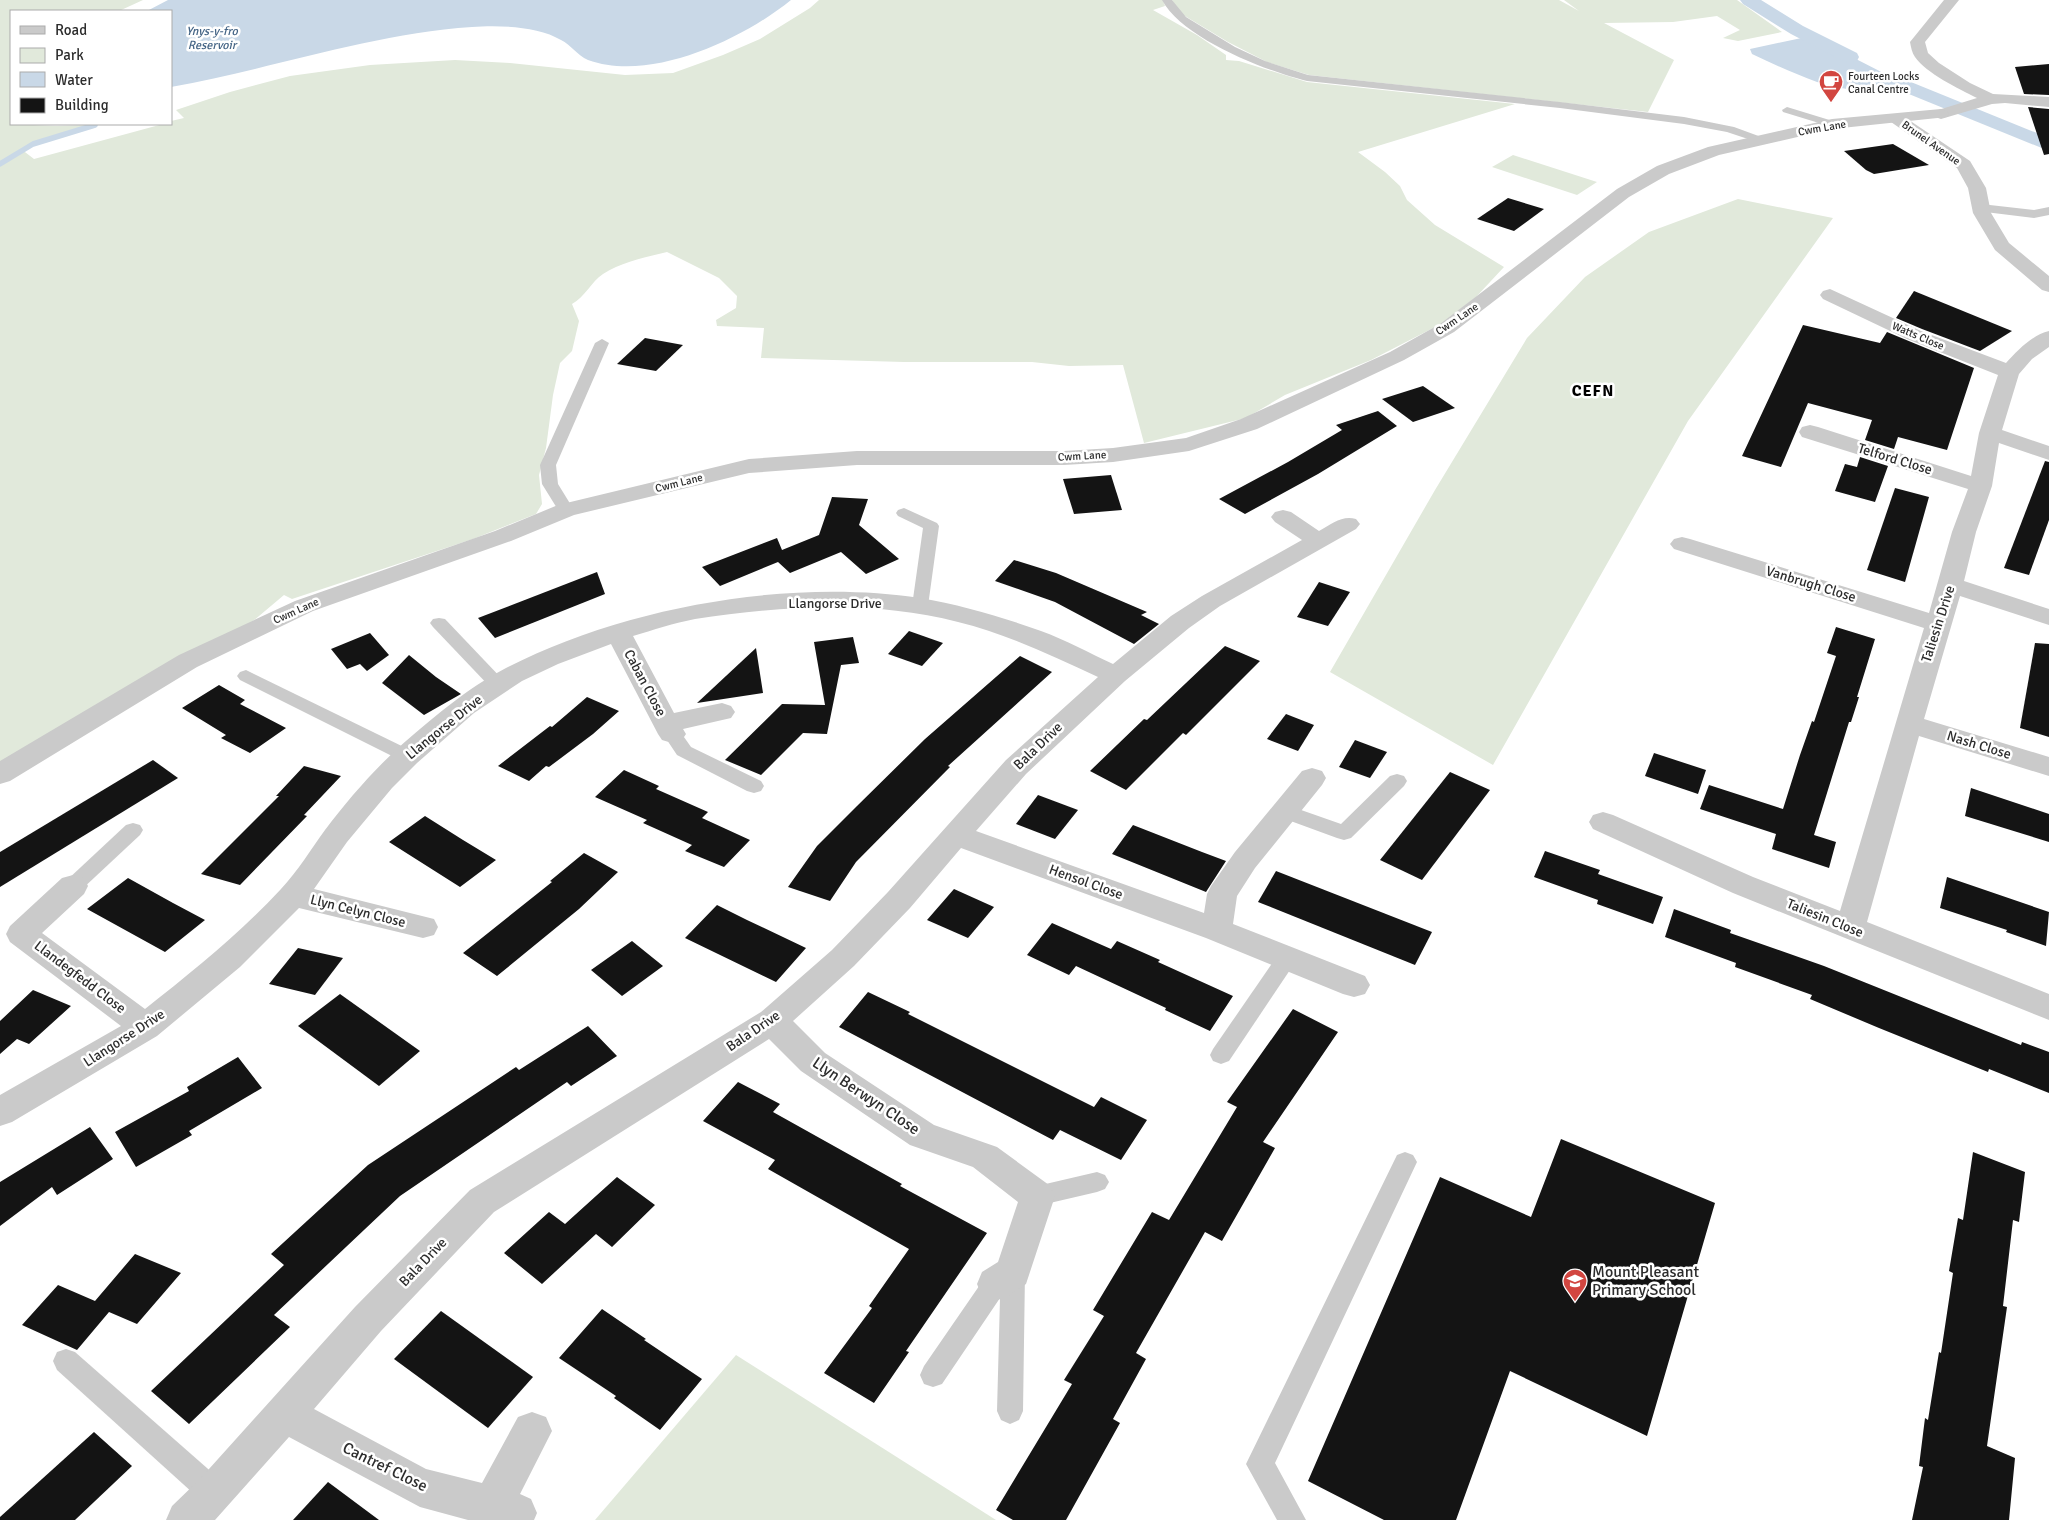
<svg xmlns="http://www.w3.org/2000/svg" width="2049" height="1520" font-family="Signika,sans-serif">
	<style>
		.green { fill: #e1e9db }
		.water { fill: #c9d8e7 }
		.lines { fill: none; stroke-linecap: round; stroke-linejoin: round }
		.stream { stroke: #c9d8e7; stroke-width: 5.5 }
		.canal { fill: #c9d8e7; fill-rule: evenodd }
		.building { fill: #141414 }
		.service { fill: #cacaca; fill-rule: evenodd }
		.minor { fill: #cacaca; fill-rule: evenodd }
		.tertiary { fill: #cacaca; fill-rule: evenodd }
		.labels { text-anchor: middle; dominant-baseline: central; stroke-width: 5; stroke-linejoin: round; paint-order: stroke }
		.far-poi-label { font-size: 11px; fill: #2d2d2d; stroke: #fff; text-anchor: start }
		.far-street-label { font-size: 11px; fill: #2d2d2d; stroke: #fff }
		.far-water-label { font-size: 12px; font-style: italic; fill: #446485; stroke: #fff }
		.street-label { font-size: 14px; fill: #2d2d2d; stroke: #fff }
		.far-district-label { font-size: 16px; font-weight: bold; letter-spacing: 1px; fill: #000; stroke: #fff }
		.near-street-label { font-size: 16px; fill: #2d2d2d; stroke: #fff }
		.near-poi-label { font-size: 16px; fill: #2d2d2d; stroke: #fff; text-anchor: start }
	</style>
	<rect width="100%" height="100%" fill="#fff"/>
	<g class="green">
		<path d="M0,0H143L119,11H11V124L56,126L95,125L33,144L21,149L34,159L163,124H171V121L184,118L176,110L230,92L290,76L370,65L455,60L510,63L625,75L673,73L723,55L760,39L810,8L819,0H1163L1165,6L1153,10L1197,35L1226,55V60L1239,61L1307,82L1515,104L1358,152L1385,172L1400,186L1407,200L1435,225L1504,267L1476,297L1441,324L1371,360L1285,395L1246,418L1144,443L1123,365L1069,366L1032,362H904L761,358L764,328L717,326L716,320L736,308L737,296L719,278L667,252C646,257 622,262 603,274C591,282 585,297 572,304L579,321L572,351L560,363L553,395L546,448L539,475L542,504L536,514L473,539L292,599L284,595L253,621L0,767Z"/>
		<path d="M1172,0H1559L1579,11L1564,0H1737L1782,32L1738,41L1723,38L1740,30L1717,16L1673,22L1604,23L1674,60L1648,112L1309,75L1267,62L1228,42L1180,13Z"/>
		<path d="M1513,155L1597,182L1577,195L1492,167Z"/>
		<path d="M1738,199L1833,218L1688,421L1493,765L1330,672L1435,490L1527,338L1585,277L1649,232Z"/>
		<path d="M736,1355L996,1520H595Z"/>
	</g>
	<g class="water">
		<path d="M168,0H791C743,39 651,83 588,60C577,55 571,45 561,40C538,26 498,25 472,27C369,34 272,69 171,87V11H147Z"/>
		<path d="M1811,36L1899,81L1952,102L1947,104C1930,94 1914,91 1895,91V94C1870,92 1841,90 1817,82C1795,74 1773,64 1752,54L1750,49Z"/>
	</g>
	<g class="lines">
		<path class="stream" d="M0,164L33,144L95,125"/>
		<g class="canal">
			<path d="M1740,0H1761L1803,26L1857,53L1859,57L1857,61L1850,63L1843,61L1791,34L1743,4Z"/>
			<path d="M1906,80L2049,138V151L1899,90L1896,86L1899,82Z"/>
		</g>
	</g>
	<g class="building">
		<path d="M2049,64V95L2024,94L2015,67Z"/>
		<path d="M2028,107L2049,109V154L2044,155Z"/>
		<path d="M1893,144L1929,165L1874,174L1866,170L1844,151Z"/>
		<path d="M1508,198L1544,209L1514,231L1477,219Z"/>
		<path d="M1914,291L2012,331L1980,351L1922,329L1896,318Z"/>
		<path d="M1803,325L1880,343L1887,332L1974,368L1947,450L1898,437L1894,449L1865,440L1872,420L1808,403L1781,467L1742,456Z"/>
		<path d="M645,338L683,345L656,371L617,364Z"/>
		<path d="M1423,386L1455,408L1413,422L1382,399Z"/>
		<path d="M1378,411L1397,426L1318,474L1245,514L1219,499L1288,462L1342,430L1336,425Z"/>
		<path d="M1860,457L1888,466L1875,502L1835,491L1845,464L1857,467Z"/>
		<path d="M2045,461L2049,462V520L2029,575L2004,568Z"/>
		<path d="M1111,475L1122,510L1074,514L1063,479Z"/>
		<path d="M1895,488L1929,497L1905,582L1867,570Z"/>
		<path d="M832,497L868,499L859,525L899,559L866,574L841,552L790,573L778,562L720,586L702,567L777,538L782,550L819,535Z"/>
		<path d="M1014,560L1056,573L1147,612L1141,615L1159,624L1134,644L1055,602L995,581Z"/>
		<path d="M597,572L605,594L495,638L478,618Z"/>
		<path d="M1319,582L1350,592L1328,626L1297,617Z"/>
		<path d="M1836,627L1875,639L1857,697H1859L1851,722H1849L1814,835L1836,842L1829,868L1772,849L1776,834L1700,809L1709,785L1783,809L1800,755L1812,721L1814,722L1836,656L1827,653Z"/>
		<path d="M909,631L943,643L922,666L888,654Z"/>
		<path d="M370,633L389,655L367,671L360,664L347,669L331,649Z"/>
		<path d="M853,637L859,663L841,665L827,734L803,733L761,775L725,760L782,704L825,705L814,642Z"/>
		<path d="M2035,643L2049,644V737L2020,728Z"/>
		<path d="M1225,646L1260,661L1186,735L1183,733L1126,790L1090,771L1144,719L1147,720Z"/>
		<path d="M756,648L763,693L697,703Z"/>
		<path d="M409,655L436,677L461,694L424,715L382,683Z"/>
		<path d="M1020,656L1052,672L948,766L950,767L856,862L830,901L788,887L817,846L856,807L925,739Z"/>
		<path d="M219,685L245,700L240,704L286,728L250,753L221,738L226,735L182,708Z"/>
		<path d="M587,697L619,711L593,734L549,767L546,766L529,781L498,766L550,726L552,727Z"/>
		<path d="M1286,714L1314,725L1298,751L1267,739Z"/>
		<path d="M1355,740L1387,752L1370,778L1339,767Z"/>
		<path d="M1654,753L1706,770L1698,794L1645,776Z"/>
		<path d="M153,760L178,778L0,887V852Z"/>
		<path d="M304,766L341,776L304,815L307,816L240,885L201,874L279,796H276Z"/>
		<path d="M624,770L659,786L656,789L708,812L702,818L750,840L724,867L685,851L692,845L643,823L647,820L595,797Z"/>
		<path d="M1450,772L1490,790L1422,880L1380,860Z"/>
		<path d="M1971,788L2049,814V842L1965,816Z"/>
		<path d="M1038,795L1078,810L1055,839L1016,824Z"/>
		<path d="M425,816L463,840L496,860L460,887L389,842Z"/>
		<path d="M1133,825L1202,852L1226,861L1206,892L1112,854Z"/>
		<path d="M1545,851L1600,870L1598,874L1663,897L1653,924L1597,904L1598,900L1534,877Z"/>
		<path d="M584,853L618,872L579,909L497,976L463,953L552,882L550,881Z"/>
		<path d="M1276,871L1432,932L1415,965L1258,902Z"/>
		<path d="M1947,877L2049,912L2046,946L2006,932L2007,930L1940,908Z"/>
		<path d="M128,878L173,903L205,920L165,952L87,909Z"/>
		<path d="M954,889L994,907L968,938L927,920Z"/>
		<path d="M717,905L747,920L806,948L776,982L685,938Z"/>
		<path d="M1674,909L1731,930L1730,933L1824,966L2021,1045L2022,1042L2049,1052V1093L1989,1069L1988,1072L1879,1028L1810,999L1812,995L1735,967L1736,963L1665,937Z"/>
		<path d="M1052,923L1111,949L1117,941L1160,960L1158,962L1233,996L1210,1031L1165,1010L1166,1008L1076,966L1069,975L1027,955Z"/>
		<path d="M632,941L663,966L622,996L591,970Z"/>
		<path d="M298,948L343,958L315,995L269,984Z"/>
		<path d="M33,990L71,1006L29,1044L17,1039L0,1054V1021Z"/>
		<path d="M868,992L910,1012L908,1014L1094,1107L1101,1097L1147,1120L1121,1160L1060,1130L1053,1140L839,1027Z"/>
		<path d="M340,994L420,1051L379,1086L298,1026Z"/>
		<path d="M1293,1009L1338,1032L1263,1142L1275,1148L1222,1241L1205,1232L1136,1353L1146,1359L1113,1419L1120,1423L1066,1520H1013L996,1510L1072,1384L1064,1380L1104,1316L1093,1310L1152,1212L1169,1220L1237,1107L1227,1102Z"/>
		<path d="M588,1026L617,1056L571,1086L567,1082L400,1196L274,1315L290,1327L189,1424L151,1391L284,1265L271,1254L368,1165L516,1067L519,1070Z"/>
		<path d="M238,1057L262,1088L189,1131L192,1135L136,1167L115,1132L189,1091L187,1087Z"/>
		<path d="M738,1082L780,1104L773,1112L902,1184L900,1186L987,1233L906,1351L909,1352L874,1403L824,1373L872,1308L869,1306L909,1249L768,1169L775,1160L703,1121Z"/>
		<path d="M90,1127L113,1159L57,1195L52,1187L0,1226V1182Z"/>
		<path d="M1561,1139L1715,1203L1647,1436L1510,1371L1456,1520H1384L1308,1481L1440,1177L1531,1217Z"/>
		<path d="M1973,1152L2025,1172L2019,1222L2013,1220L2003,1306L2007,1307L1987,1446L2015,1458L2009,1520H1912L1923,1467L1919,1466L1925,1418L1928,1420L1939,1352L1941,1353L1953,1273L1949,1271L1958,1218L1963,1220Z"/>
		<path d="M617,1177L655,1205L612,1247L596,1234L542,1284L504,1253L549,1212L565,1224Z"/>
		<path d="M135,1254L181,1273L137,1324L109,1312L77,1350L22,1325L58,1285L95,1301Z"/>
		<path d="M602,1309L646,1339L644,1340L702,1379L660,1430L614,1398L616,1396L559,1358Z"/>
		<path d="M441,1311L533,1377L488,1428L394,1359Z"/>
		<path d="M94,1432L132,1466L75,1520H0V1517Z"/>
		<path d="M328,1482L379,1520H293Z"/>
	</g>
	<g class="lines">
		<g class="service">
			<path d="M1162,0H1172L1186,17L1235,47L1265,61L1308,75L1560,102L1684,117L1734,127L1764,138L1766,140L1760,143L1727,132L1684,124L1560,108L1307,81C1266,71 1183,39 1162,0Z"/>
			<path d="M1787,107L1836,122L1838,124L1832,127L1783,112L1782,110Z"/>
			<path d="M1981,204L2034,210L2049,207V215L2034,218L1977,211L1975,208Z"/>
			<path d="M602,339L609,343L556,465L558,484L574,510L572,513H560L542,484L540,465L595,343Z"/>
			<path d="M904,508L937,523L939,526L928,606L926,610L920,611L914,610L912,606L923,528L898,516L896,513L898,510Z"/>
			<path d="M439,618L445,619L504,681L507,685L504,689L498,691L492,689L433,627L430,623L433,619Z"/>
			<path d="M246,670L414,752L416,756L414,760L407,762L400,760L240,680L237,676L240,672Z"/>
			<path d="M672,728L679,730L691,747L761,781L764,786L761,791L754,793L747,791L677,755L663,734L665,730Z"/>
			<path d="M1397,774L1404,776L1407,781L1404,786L1351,838L1344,840L1337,838L1277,816L1274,811L1277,806L1284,804L1341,824L1390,776Z"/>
			<path d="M133,823L140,825L143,830L140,835L80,891L73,893L66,891L63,886L66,881L126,825Z"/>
			<path d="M1287,950L1294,952L1298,958L1294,964L1229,1061L1221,1064L1213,1061L1210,1055L1213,1049L1280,952Z"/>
			<path d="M1405,1152L1413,1155L1417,1162L1275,1463L1306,1520H1277L1246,1464L1397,1155Z"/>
			<path d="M1097,1172L1105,1175L1109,1182L1105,1189L1097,1192L1037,1206L1029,1203L1025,1196L1029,1189L1037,1186Z"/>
			<path d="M1013,1261L1022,1264L1025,1272L1023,1411L1019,1420L1010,1424L1001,1420L997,1411L1000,1298L942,1384L933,1387L924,1384L920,1375L924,1366L986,1276L995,1273L1000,1275L1004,1264Z"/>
			<path d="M66,1349L75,1352L224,1483L228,1493L224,1503L214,1507L204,1503L57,1370L53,1361L57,1352Z"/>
		</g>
		<g class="minor">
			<path d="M1944,0H1959L1925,42L1928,53L1939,63L1970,83L1993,94L2049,97V107L2005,103L1992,104L1941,119L1935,117L1933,114L1935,111L1977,98C1959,89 1926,73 1915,57C1912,53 1911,47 1910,42Z"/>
			<path d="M1897,114L1903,116L1970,161L1986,188L1991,213L2009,243L2049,276V292L2042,290L1995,250L1973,213L1968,188L1957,168L1891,122L1889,119L1891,116Z"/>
			<path d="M1830,289L1921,331L2006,363C2017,351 2032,335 2049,331V347L2032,359L2019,374L2002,430L2049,446V460L1999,443L1992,486L1976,532L1964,581L2049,609V625L1960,596L1924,719L2049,757V776L1919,736L1867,922L2049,994V1020L1733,893L1593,829L1589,822L1593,815L1603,812L1613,815L1753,877L1840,911L1924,628L1674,549L1670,544L1674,539L1682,537L1690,539L1929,613L1952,532L1968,489L1802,437L1799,432L1802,427L1810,425L1818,427L1971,476L1979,433L1998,375L1907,339L1823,299L1820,295L1823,291Z"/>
			<path d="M1283,510L1291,512L1319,531C1332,524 1342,515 1356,519L1360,524L1356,529L1220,606L1189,628L1125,681L1026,774L976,831L1204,913L1207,894L1211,886L1235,852L1302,771L1312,768L1322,771L1326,778L1322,785L1255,868L1237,896L1233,924L1365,976L1370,985L1365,994L1354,997L1343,994L1206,938L961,848L910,908L854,966L793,1021L825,1053L934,1125L997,1147L1049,1185L1055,1196L1026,1284L1008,1296L995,1301L982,1296L977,1284L982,1272L998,1262L1018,1202L973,1167L910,1145L801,1071L769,1039L494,1212L381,1331L314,1409L426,1469L482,1483L518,1417L532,1412L546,1417L552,1431L520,1494L531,1499L537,1513L534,1520H468L420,1507L289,1437L215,1520H166L172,1506L200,1479L355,1307L470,1190L761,1012L832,950L888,892L1006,760L1098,677C1052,656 1007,634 958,622C874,600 780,606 695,619C674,623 653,630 633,636L674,713L722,703L731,706L735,712L731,718L683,729L686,734L682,740L672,743L662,740L658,734L611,644L558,664L522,681L474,713L417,763L392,788L347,842L314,889L434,919L438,927L434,935L423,938L299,908L240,967L157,1036L12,1122L0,1126V1095L121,1026L10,942L6,934L10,926L62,878L73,875L84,878L88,886L84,894L42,933L145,1009C193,971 240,933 281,889C298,871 311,849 325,830C347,801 371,773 397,749C430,720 467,688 506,668C624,607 789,578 920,598C961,605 1002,617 1041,631C1066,640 1089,653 1113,664L1171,616L1202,596L1302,540L1275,522L1271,517L1275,512Z"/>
		</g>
		<path class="tertiary" d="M1941,109L1947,111L1949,114L1947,117L1832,129L1719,155L1669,174L1629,197L1454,332L1404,360L1257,429L1189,451L1113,462L1064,465H857L749,473L574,515L511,541L313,611L197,667L10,781L0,784V761L179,655L295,601L495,531L558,505L749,459L857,451H1064L1113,448L1186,438L1241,419L1390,352L1440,324L1617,189L1657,166L1708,147L1832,119Z"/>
	</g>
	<defs>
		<symbol id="cafe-pin" viewBox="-11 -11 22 30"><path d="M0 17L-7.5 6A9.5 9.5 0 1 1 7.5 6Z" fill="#d24640" stroke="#fff"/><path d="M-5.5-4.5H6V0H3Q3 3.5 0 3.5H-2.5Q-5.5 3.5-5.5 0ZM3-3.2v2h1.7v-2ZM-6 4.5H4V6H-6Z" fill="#fff"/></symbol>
		<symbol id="school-pin" viewBox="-11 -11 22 30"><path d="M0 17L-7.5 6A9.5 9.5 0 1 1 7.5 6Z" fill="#d24640" stroke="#fff"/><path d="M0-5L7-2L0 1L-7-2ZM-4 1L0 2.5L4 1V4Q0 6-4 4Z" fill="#fff"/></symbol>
	</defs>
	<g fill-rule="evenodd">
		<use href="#cafe-pin" x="1817" y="68" width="28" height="38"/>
		<use href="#school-pin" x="1561" y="1267" width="28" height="38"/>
	</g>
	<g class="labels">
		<g class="far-poi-label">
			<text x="1848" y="76">Fourteen Locks<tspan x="1848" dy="13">Canal Centre</tspan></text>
		</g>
		<g class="far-street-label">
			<text transform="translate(1822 128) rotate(-10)">Cwm Lane</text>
			<text transform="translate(1931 143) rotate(35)">Brunel Avenue</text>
			<text transform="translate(1457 319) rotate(-34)">Cwm Lane</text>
			<text transform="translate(1918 336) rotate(23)">Watts Close</text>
			<text transform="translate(1082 456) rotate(-3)">Cwm Lane</text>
			<text transform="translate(679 483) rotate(-14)">Cwm Lane</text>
			<text transform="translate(296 611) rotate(-24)">Cwm Lane</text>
		</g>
		<g class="far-water-label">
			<text x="212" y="31">Ynys-y-fro<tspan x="212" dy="14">Reservoir</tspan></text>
		</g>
		<g class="street-label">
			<text transform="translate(1895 459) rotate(17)">Telford Close</text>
			<text transform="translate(1811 584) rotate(17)">Vanbrugh Close</text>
			<text x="835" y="603">Llangorse Drive</text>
			<text transform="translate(1938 624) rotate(-72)">Taliesin Drive</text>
			<text transform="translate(645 683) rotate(62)">Caban Close</text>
			<text transform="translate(444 727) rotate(-39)">Llangorse Drive</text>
			<text transform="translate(1979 745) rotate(17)">Nash Close</text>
			<text transform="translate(1038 746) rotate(-44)">Bala Drive</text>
			<text transform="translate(1086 882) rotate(20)">Hensol Close</text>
			<text transform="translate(358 911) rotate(14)">Llyn Celyn Close</text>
			<text transform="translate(1825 918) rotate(22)">Taliesin Close</text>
			<text transform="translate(80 977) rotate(37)">Llandegfedd Close</text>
			<text transform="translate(753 1031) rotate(-34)">Bala Drive</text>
			<text transform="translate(124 1038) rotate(-33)">Llangorse Drive</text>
			<text transform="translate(423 1262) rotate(-46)">Bala Drive</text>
		</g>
		<g class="far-district-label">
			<text x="1593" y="391">CEFN</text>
		</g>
		<g class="near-street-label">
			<text transform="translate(866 1096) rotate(34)">Llyn Berwyn Close</text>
			<text transform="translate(385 1467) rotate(26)">Cantref Close</text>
		</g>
		<g class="near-poi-label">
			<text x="1592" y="1272">Mount Pleasant<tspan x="1592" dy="18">Primary School</tspan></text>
		</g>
	</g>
	<rect x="10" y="10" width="162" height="115" fill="#ffffff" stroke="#ababab"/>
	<rect x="20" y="26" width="25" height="8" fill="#cacaca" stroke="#ababab"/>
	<text x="55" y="35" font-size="15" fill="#2d2d2d">Road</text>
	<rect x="20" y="48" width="25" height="15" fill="#e1e9db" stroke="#ababab"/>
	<text x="55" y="60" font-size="15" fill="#2d2d2d">Park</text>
	<rect x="20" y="72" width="25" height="15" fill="#c9d8e7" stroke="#ababab"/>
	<text x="55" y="85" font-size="15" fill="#2d2d2d">Water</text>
	<rect x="20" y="98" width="25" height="15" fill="#141414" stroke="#ababab"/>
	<text x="55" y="110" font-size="15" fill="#2d2d2d">Building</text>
</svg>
